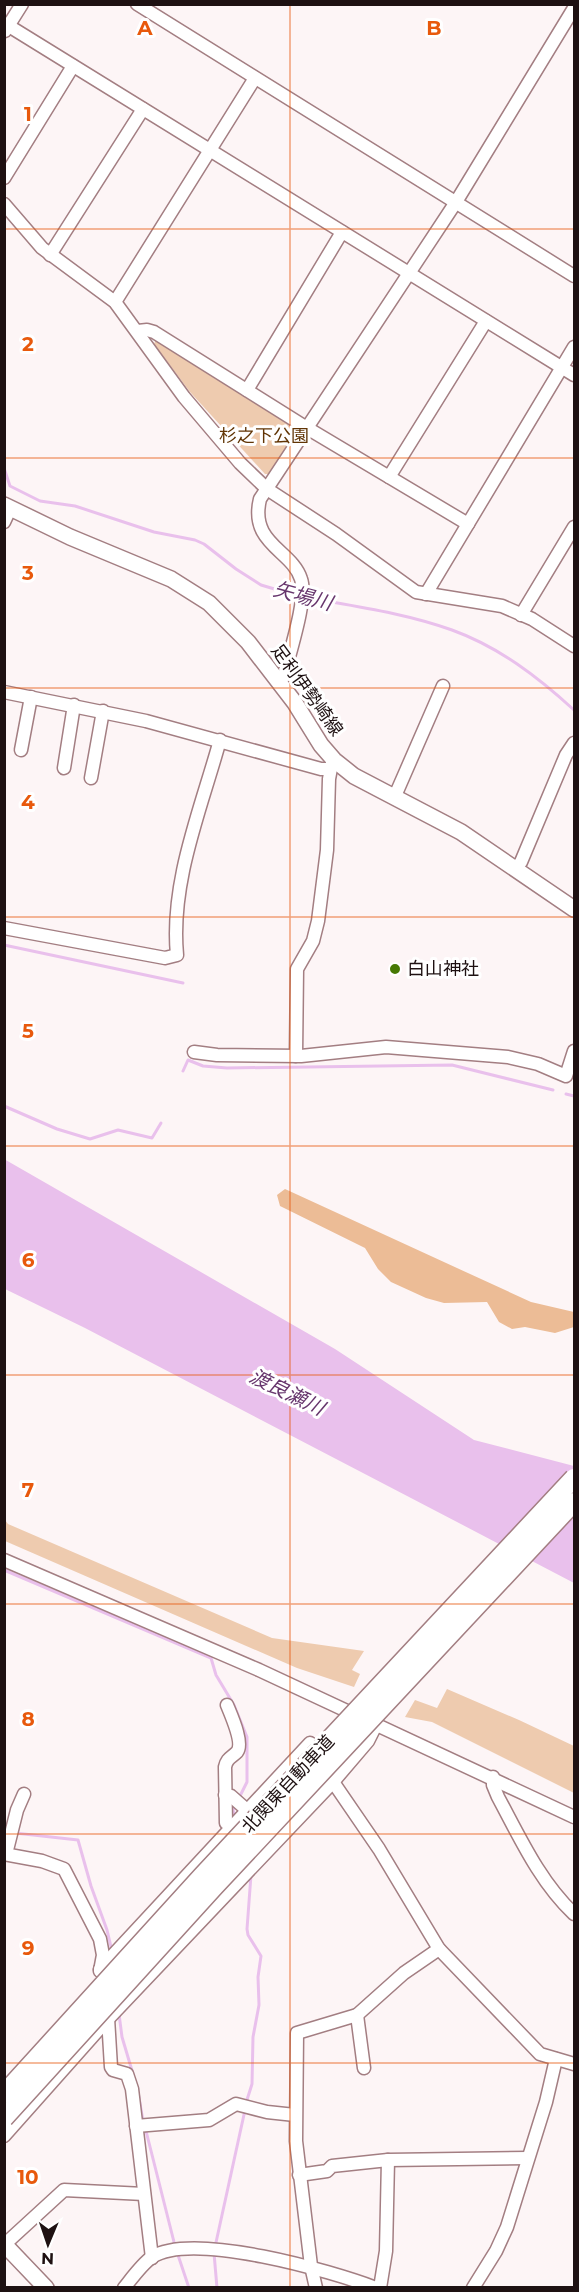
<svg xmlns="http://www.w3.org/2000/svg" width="579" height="2292" font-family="Montserrat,'Noto Sans JP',sans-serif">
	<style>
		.green { fill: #eecbaf }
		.forest { fill: #ecbc96 }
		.water { fill: #e9c0ec }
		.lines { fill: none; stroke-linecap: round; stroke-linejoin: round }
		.stream { stroke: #e9c0ec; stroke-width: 3 }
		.minor-casing { stroke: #a37e82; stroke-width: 15 }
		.major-casing { stroke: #a37e82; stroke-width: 18 }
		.minor { stroke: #fff; stroke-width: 12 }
		.major { stroke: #fff; stroke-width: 15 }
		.highway-bridge-casing { stroke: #a37e82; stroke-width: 21; stroke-linecap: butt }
		.highway-bridge { stroke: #fff; stroke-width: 18 }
		.grid { fill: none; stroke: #e8590c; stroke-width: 1.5; stroke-opacity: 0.55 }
		.poi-dot { fill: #467803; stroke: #fff; stroke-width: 2 }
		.labels { text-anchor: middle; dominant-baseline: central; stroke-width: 6; stroke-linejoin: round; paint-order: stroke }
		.park-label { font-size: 18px; fill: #613505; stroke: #fff }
		.street-label { font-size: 18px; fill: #1e1112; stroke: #fff }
		.poi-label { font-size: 18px; fill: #1e1112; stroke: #fff; text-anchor: start }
		.water-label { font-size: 20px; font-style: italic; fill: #67366d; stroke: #fff }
		.grid-label { font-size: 20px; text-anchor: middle; font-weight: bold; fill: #e8590c; stroke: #fff; stroke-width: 6; stroke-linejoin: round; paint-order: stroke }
	</style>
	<rect width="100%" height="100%" fill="#fdf5f6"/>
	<g class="green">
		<path d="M156,339L296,426L298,431L269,474H265L190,392L154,344Z"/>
		<path d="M5,1520L8,1524L272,1638L364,1651L352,1670L360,1674L354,1687L297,1668L5,1541Z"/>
		<path d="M447,1689L519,1720L574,1746V1793L432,1722L405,1717L415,1700L437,1708Z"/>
	</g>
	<path class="forest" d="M285,1189L531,1302L574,1312V1327L555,1333L525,1327L512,1329L499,1322L487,1302L444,1303L426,1298L391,1282L378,1269L365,1248L280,1206L277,1195Z"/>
	<path class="water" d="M4,1159L335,1349L474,1440L574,1466V1583L85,1328L5,1289Z"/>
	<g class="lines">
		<g class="stream">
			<path d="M4,468L10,486L40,501L75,506L154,532L195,540L204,544L236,569L261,585L298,596"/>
			<path d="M304,597C353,606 405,613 452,630C499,647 538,677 574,710"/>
			<path d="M4,945L183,983"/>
			<path d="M183,1071L188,1060L203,1066L227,1068L452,1065L553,1090"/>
			<path d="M566,1094L574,1096"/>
			<path d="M4,1106L57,1129L90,1139L118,1130L152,1138L161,1123"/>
			<path d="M4,1570L211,1658L216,1675L234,1705L247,1737V1782L239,1798"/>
			<path d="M235,1817L233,1810L236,1804"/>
			<path d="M15,1833L78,1840L91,1886L107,1930L112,1951"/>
			<path d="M119,2014L122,2037L133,2074"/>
			<path d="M138,2092L143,2121"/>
			<path d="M246,2103L252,2084L253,2037L259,2005L258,1977L261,1956L248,1935L247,1929L251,1875"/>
			<path d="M145,2127L175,2246"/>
			<path d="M215,2247L245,2110"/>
			<path d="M177,2252L189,2288"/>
			<path d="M214,2253L217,2288"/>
		</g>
		<defs>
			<g id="minor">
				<path d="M137,4L574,276"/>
				<path d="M4,23L574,375"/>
				<path d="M5,31L22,4"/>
				<path d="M4,178L73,66"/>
				<path d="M4,204L42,248L115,302L184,397L240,463L267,489L336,534L416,592L502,606L532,619L574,646"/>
				<path d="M50,255L143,109"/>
				<path d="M115,302L255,78"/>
				<path d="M138,331L147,330L154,332L307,428L468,524"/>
				<path d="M247,390L342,232"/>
				<path d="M389,477L486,321"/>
				<path d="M4,522L10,509"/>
				<path d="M426,594L574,347"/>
				<path d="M521,615L574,527"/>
				<path d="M279,682L284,676C289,654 308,598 301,579C292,550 249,544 260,499L456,202L574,8"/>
				<path d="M4,692L146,721L321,769H330"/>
				<path d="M21,750L31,697"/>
				<path d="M64,768L74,705"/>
				<path d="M91,778L103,711"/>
				<path d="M395,796L443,686"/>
				<path d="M516,868L521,862L566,755L574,743"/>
				<path d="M4,928L165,958L177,955C170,882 201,809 220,740"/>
				<path d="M194,1052L217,1055L301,1056L386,1047L508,1057L538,1064L566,1076L574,1051"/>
				<path d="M296,1056L297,969L313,941L318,921L327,850L329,779L332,763"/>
				<path d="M4,1560L259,1670L574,1817"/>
				<path d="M493,1777V1785L498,1797C520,1838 540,1882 574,1914"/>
				<path d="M225,1795L231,1796L248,1811"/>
				<path d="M226,1823L225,1767C227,1758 231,1758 237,1752C244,1743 231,1715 227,1705"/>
				<path d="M4,1854L42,1861L64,1869L100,1939L103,1955L100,1971"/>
				<path d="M6,1854L17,1810L24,1794"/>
				<path d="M100,1969L310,1743L318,1760L379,1849L439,1949L540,2054L574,2064"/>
				<path d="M357,2015L364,2068"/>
				<path d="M108,2018L111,2067L113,2070L127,2074L132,2089L152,2258"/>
				<path d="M136,2126L209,2120L236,2104L267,2112L295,2115"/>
				<path d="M4,2136L108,2019L333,1782L368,1741L377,1723"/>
				<path d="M388,2160L528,2158"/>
				<path d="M299,2175L327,2171L332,2166L388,2160L386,2251L380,2288"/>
				<path d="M5,2244L64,2190L144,2194"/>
				<path d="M124,2288C132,2278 142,2264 152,2257C193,2231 331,2271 376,2288"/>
				<path d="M316,2288L311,2266L296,2141L297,2033L357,2015L404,1973L439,1949"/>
				<path d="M473,2288L496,2251L507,2227L546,2102L556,2059"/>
			</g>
			<g id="major">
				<path d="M4,505L70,537L171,579L209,603L248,642L295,703L321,745L334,760L354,776L461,832L574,909"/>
				<path d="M4,2244L46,2288"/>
			</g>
		</defs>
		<use href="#minor" class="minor-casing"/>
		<use href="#major" class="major-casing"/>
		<use href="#minor" class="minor"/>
		<use href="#major" class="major"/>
		<defs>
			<g id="highway-bridge">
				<path d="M4,2094L202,1876L574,1478"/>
				<path d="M4,2118L214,1887L574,1502"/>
			</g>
		</defs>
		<use href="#highway-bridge" class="highway-bridge-casing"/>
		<use href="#highway-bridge" class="highway-bridge"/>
	</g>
	<path class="grid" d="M290,4V2288M4,229H574M4,458H574M4,688H574M4,917H574M4,1146H574M4,1375H574M4,1604H574M4,1834H574M4,2063H574"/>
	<circle class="poi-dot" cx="395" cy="969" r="6"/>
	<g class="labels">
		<g class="park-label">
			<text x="264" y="436">杉之下公園</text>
		</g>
		<g class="street-label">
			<text transform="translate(307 690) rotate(54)">足利伊勢崎線</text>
			<text transform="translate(288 1784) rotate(-47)">北関東自動車道</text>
		</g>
		<g class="poi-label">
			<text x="407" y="969">白山神社</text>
		</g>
		<g class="water-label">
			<text transform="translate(303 596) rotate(15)">矢場川</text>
			<text transform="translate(287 1392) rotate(26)">渡良瀬川</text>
		</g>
	</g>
	<g class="grid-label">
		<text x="145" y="35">A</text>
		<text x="434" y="35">B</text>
		<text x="28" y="121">1</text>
		<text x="28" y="351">2</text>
		<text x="28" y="580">3</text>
		<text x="28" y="809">4</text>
		<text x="28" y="1038">5</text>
		<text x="28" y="1267">6</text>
		<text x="28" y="1497">7</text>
		<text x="28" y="1726">8</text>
		<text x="28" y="1955">9</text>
		<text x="28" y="2184">10</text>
	</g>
	<rect width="579" height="2292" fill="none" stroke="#1e1112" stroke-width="12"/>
	<g transform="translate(48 2244) rotate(182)" stroke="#ffffff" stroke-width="4.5" paint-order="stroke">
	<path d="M0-4.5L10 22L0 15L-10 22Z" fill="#1e1112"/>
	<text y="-9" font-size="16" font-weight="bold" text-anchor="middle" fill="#1e1112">N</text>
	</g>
</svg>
